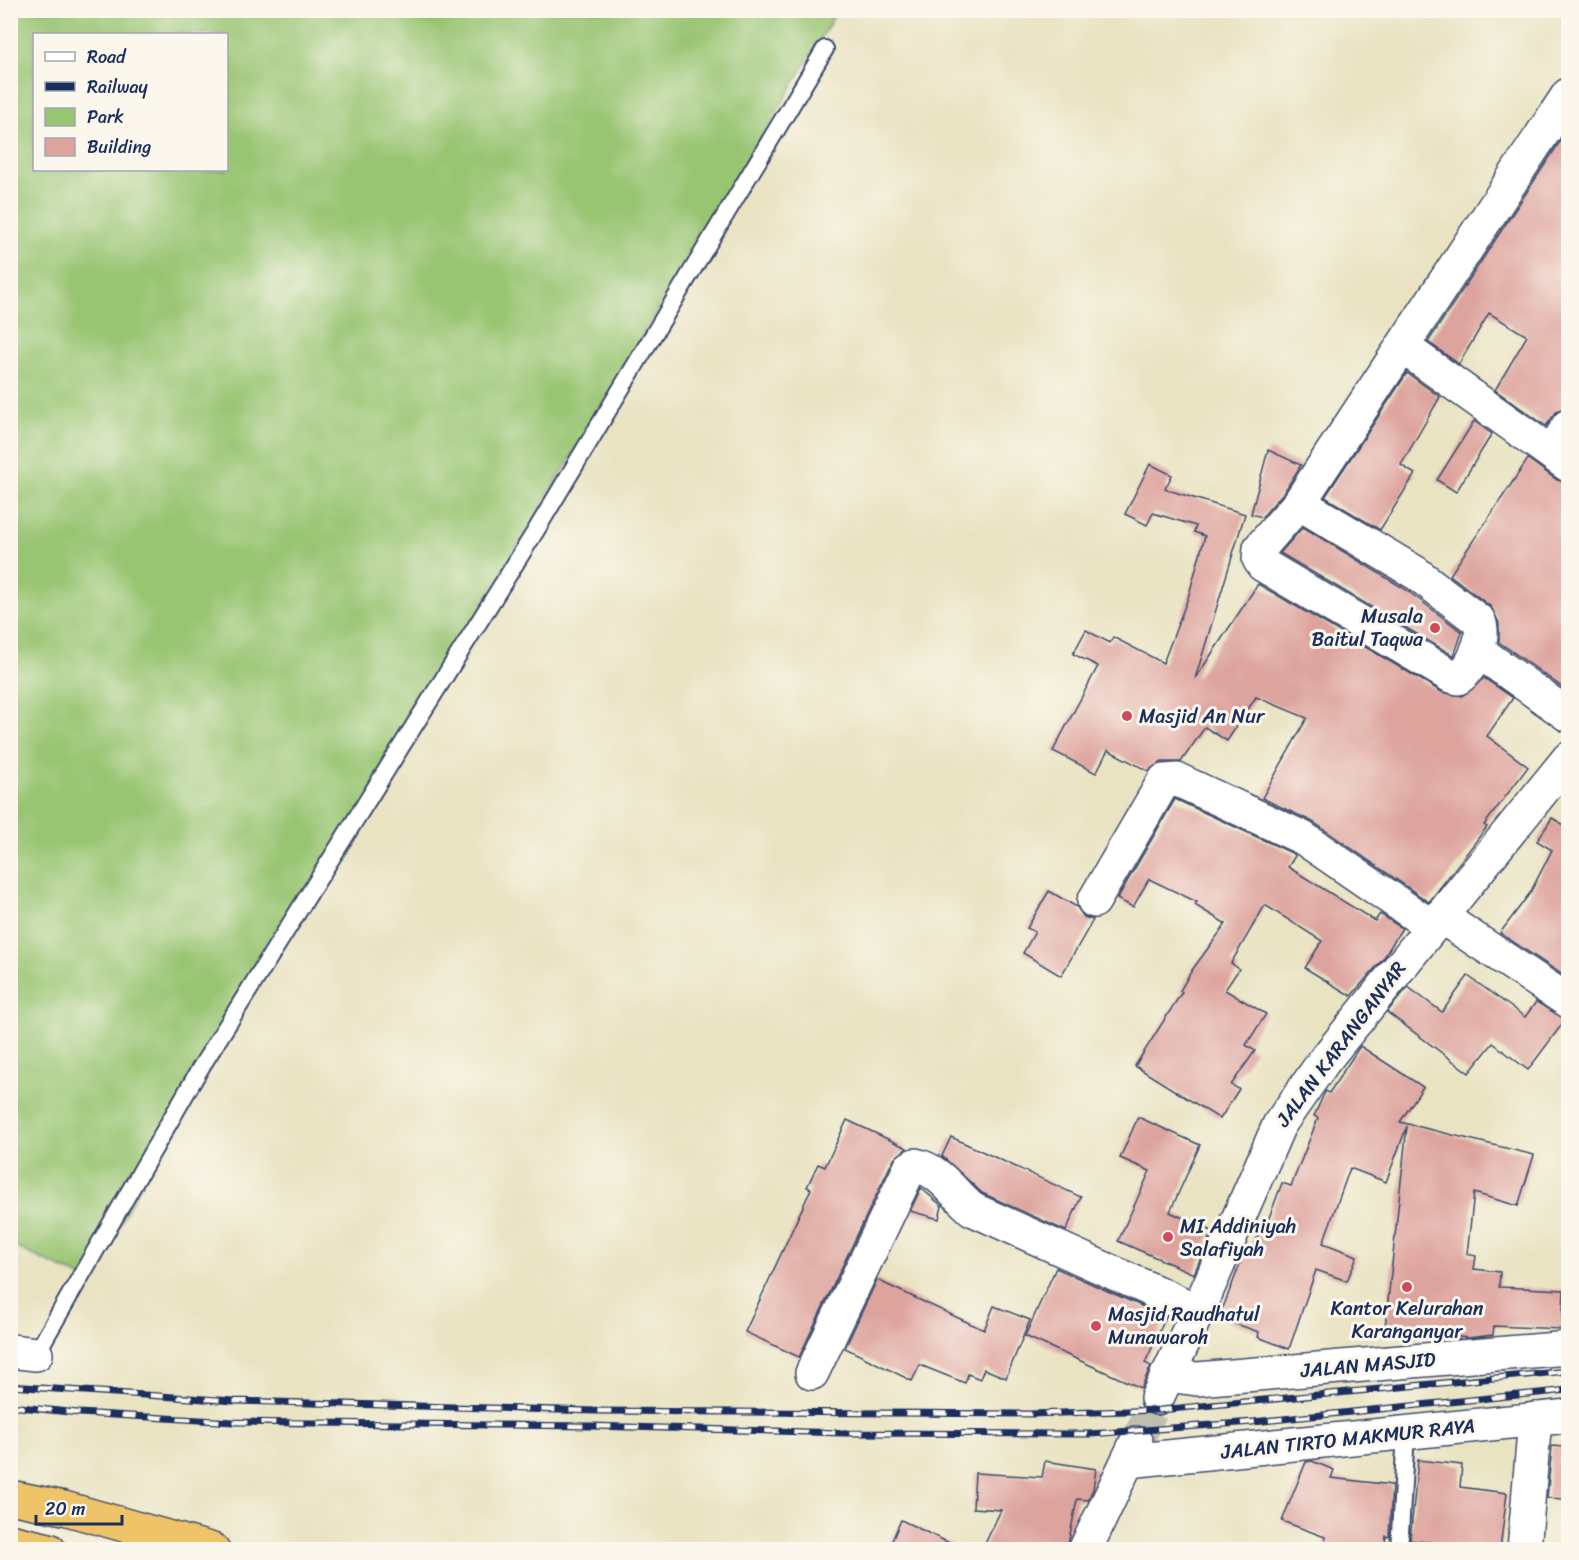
<svg xmlns="http://www.w3.org/2000/svg" width="1579" height="1560" font-family="Sriracha,sans-serif">
	<style>
		.green { fill: #98c572; stroke: #5a7a68; stroke-width: 1.5; fill-rule: evenodd }
		.building { fill: #dda39d }
		.lines { fill: none; stroke-linecap: round; stroke-linejoin: round }
		.street-tunnel { stroke: #c0bfae; stroke-width: 33; stroke-dasharray: 33 16; stroke-linecap: butt }
		.lane-casing { stroke: #3a4a6d; stroke-width: 20 }
		.street-casing { stroke: #3a4a6d; stroke-width: 36 }
		.highway-casing { stroke: #3a4a6d; stroke-width: 36 }
		.lane { stroke: #fff; stroke-width: 16 }
		.street { stroke: #fff; stroke-width: 33 }
		.highway { stroke: #efc469; stroke-width: 33 }
		.rail-casing { stroke: #1b2f5e; stroke-width: 7 }
		.rail { stroke: #fbf7ec; stroke-width: 4.5; stroke-dasharray: 14; stroke-linecap: butt }
		.poi-dot { fill: #d1495b; stroke: #fbf7ec; stroke-width: 2 }
		.labels { text-anchor: middle; dominant-baseline: central; stroke-width: 6; stroke-linejoin: round; paint-order: stroke }
		.poi-label { font-size: 20px; fill: #1b2f5e; stroke: #fbf7ec; text-anchor: start }
		.street-label { font-size: 20px; fill: #1b2f5e; stroke: #fbf7ec }
	</style>
	<rect width="100%" height="100%" fill="#fbf7ec"/>
	<filter id="ink" filterUnits="userSpaceOnUse"><feTurbulence type="fractalNoise" baseFrequency=".0167" numOctaves="2"/><feDisplacementMap in="SourceGraphic" scale="12" xChannelSelector="R" yChannelSelector="G"/><feConvolveMatrix kernelMatrix="1 2 1 2 8 2 1 2 1" color-interpolation-filters="sRGB"/></filter>
	<filter id="wash" filterUnits="userSpaceOnUse"><feTurbulence type="fractalNoise" baseFrequency=".008" numOctaves="4" result="noise"/><feDisplacementMap in="SourceGraphic" scale="24" xChannelSelector="R" yChannelSelector="G"/><feGaussianBlur stdDeviation="1.35" result="paint"/><feColorMatrix in="noise" values="0 0 0 0 0 0 0 0 0 0 0 0 0 0 0 0 0 1.4 0 .05"/><feComposite in="paint" operator="in"/></filter>
	<g filter="url(#wash)">
		<rect width="100%" height="100%" fill="#e9e3c2"/>
		<path class="green" d="M11,11H837L158,1150L91,1282L11,1245ZM34,34H226V170H34Z"/>
		<g id="blocks">
			<g class="building">
				<path d="M1569,128V407L1558,410L1546,426L1495,390L1527,336L1489,313L1459,364L1428,342Z"/>
				<path d="M1407,373L1440,397L1401,465L1415,474L1380,530L1325,497Z"/>
				<path d="M1474,421L1492,434L1456,492L1437,480Z"/>
				<path d="M1268,450L1301,465L1284,492L1262,517L1251,514Z"/>
				<path d="M1528,459L1557,480L1569,483V692L1499,642V623L1491,607L1450,575Z"/>
				<path d="M1150,464L1172,475L1165,489L1245,514L1195,679L1258,584L1442,692L1462,696L1484,678L1513,698L1487,736L1528,767L1484,825L1487,827L1429,902L1313,822L1262,798L1307,718L1256,697L1227,741L1205,727L1181,762H1162L1148,771L1108,750L1096,773L1053,751L1098,666L1073,654L1086,630L1110,643L1113,637L1163,663L1188,598L1205,536L1194,532L1196,526L1153,513L1147,525L1125,514Z"/>
				<path d="M1303,527L1405,589L1462,632L1454,656L1280,553Z"/>
				<path d="M1175,799L1294,854L1295,856L1288,867L1375,921L1380,914L1402,928L1383,959L1351,996L1305,968L1322,941L1265,905L1231,963L1239,969L1225,990L1266,1014L1246,1045L1255,1051L1231,1085L1239,1089L1220,1119L1135,1066L1182,992L1180,991L1192,970L1226,924L1195,905L1197,902L1149,879L1133,907L1117,899Z"/>
				<path d="M1552,818L1564,825L1569,818V979L1500,933L1530,893L1552,850L1537,841Z"/>
				<path d="M1049,891L1077,907L1084,917L1093,920L1061,976L1023,953L1035,932L1027,928Z"/>
				<path d="M1468,976L1525,1017L1536,1002L1566,1019L1528,1070L1493,1043L1469,1073L1387,1012L1408,987L1442,1012Z"/>
				<path d="M1360,1046L1423,1087L1400,1122L1534,1155L1518,1206L1474,1193L1467,1254L1476,1256L1474,1269L1500,1272L1499,1287L1564,1290L1562,1329L1494,1326L1493,1335L1468,1338L1385,1328L1407,1126L1386,1182L1350,1168L1323,1243L1357,1256L1347,1281L1316,1270L1289,1349L1258,1337L1259,1332L1219,1318L1247,1246L1253,1249L1263,1222L1267,1223L1282,1183L1291,1186L1318,1118L1314,1116L1324,1094L1326,1091L1329,1093Z"/>
				<path d="M1138,1117L1200,1145L1170,1212L1212,1231L1194,1274L1118,1241L1150,1171L1120,1158Z"/>
				<path d="M847,1120L907,1148L893,1160L799,1357L745,1332L811,1189L807,1187L818,1164L825,1167Z"/>
				<path d="M951,1137L1081,1197L1066,1231L982,1193L942,1156Z"/>
				<path d="M921,1188L942,1206L939,1219L910,1211Z"/>
				<path d="M1056,1268L1166,1317L1145,1363L1151,1366L1141,1388L1025,1336Z"/>
				<path d="M877,1280L984,1330L994,1306L1030,1320L1006,1378L984,1369L980,1379L968,1374L965,1383L920,1365L912,1381L845,1348Z"/>
				<path d="M1552,1446L1565,1447L1564,1499L1547,1498Z"/>
				<path d="M1418,1460L1462,1465L1460,1487L1507,1493L1500,1550H1456V1546L1410,1540Z"/>
				<path d="M1045,1461L1096,1469L1093,1489L1088,1500L1077,1499L1067,1550H982L1001,1510L973,1508L975,1473L1042,1477Z"/>
				<path d="M1312,1461L1334,1470L1331,1478L1392,1485L1389,1537L1386,1536L1384,1550H1324L1325,1537L1282,1521L1306,1462Z"/>
				<path d="M901,1520L964,1550H888Z"/>
			</g>
		</g>
	</g>
	<g filter="url(#ink)">
		<use href="#blocks" fill-opacity="0" stroke="#3a4a6d" stroke-width="1.5"/>
		<g class="lines">
			<path class="street-tunnel" d="M1137,1442L1157,1398"/>
			<defs>
				<g id="lane">
					<path d="M36,1354L201,1067L535,532L825,49"/>
					<path d="M1399,1550L1406,1433"/>
				</g>
				<g id="street">
					<path d="M1403,347L1568,465"/>
					<path d="M1553,452L1568,426"/>
					<path d="M1299,503L1416,573L1479,621C1486,638 1473,668 1458,678L1451,676L1263,565L1259,559L1260,548L1299,503L1568,95"/>
					<path d="M1477,650L1568,715"/>
					<path d="M1094,901L1164,781L1178,780L1303,838L1431,926"/>
					<path d="M1440,916L1568,1001"/>
					<path d="M10,1351L36,1354"/>
					<path d="M812,1373L910,1168L915,1165C940,1170 954,1194 972,1209L1198,1311"/>
					<path d="M1167,1375L1197,1379L1568,1348"/>
					<path d="M1157,1398L1198,1311L1279,1125L1324,1061L1568,759"/>
					<path d="M1128,1461L1568,1416"/>
					<path d="M1085,1550L1136,1443"/>
					<path d="M1524,1550L1535,1419"/>
				</g>
				<g id="highway">
					<path d="M10,1497L64,1508L213,1550"/>
					<path d="M10,1541L49,1550"/>
				</g>
			</defs>
			<use href="#lane" class="lane-casing"/>
			<use href="#street" class="street-casing"/>
			<use href="#highway" class="highway-casing"/>
			<use href="#lane" class="lane"/>
			<use href="#street" class="street"/>
			<use href="#highway" class="highway"/>
			<defs>
				<g id="rail">
					<path d="M10,1386L234,1401L596,1411L1029,1414L1160,1410L1568,1371"/>
					<path d="M10,1406L79,1413L234,1422L591,1426L844,1433L1090,1434L1253,1422L1568,1390"/>
				</g>
			</defs>
			<use href="#rail" class="rail-casing"/>
			<use href="#rail" class="rail"/>
		</g>
	</g>
	<g class="poi-dot">
		<circle cx="1435" cy="628" r="6"/>
		<circle cx="1127" cy="716" r="6"/>
		<circle cx="1168" cy="1237" r="6"/>
		<circle cx="1407" cy="1287" r="6"/>
		<circle cx="1096" cy="1326" r="6"/>
	</g>
	<g class="labels">
		<g class="poi-label">
			<text x="1423" y="616" text-anchor="end">Musala<tspan x="1423" dy="23">Baitul Taqwa</tspan></text>
			<text x="1139" y="716">Masjid An Nur</text>
			<text x="1180" y="1226">MI Addiniyah<tspan x="1180" dy="23">Salafiyah</tspan></text>
			<text x="1407" y="1308" text-anchor="middle">Kantor Kelurahan<tspan x="1407" dy="23">Karanganyar</tspan></text>
			<text x="1108" y="1314">Masjid Raudhatul<tspan x="1108" dy="23">Munawaroh</tspan></text>
		</g>
		<g class="street-label">
			<text transform="translate(1341 1044) rotate(-53)">JALAN KARANGANYAR</text>
			<text transform="translate(1368 1365) rotate(-5)">JALAN MASJID</text>
			<text transform="translate(1348 1439) rotate(-6)">JALAN TIRTO MAKMUR RAYA</text>
		</g>
	</g>
	<rect width="1579" height="1560" fill="none" stroke="#fbf7ec" stroke-width="36"/>
	<rect x="33" y="33" width="195" height="138" fill="#fbf7ec" stroke="#a1a7b3" stroke-width="1.5"/>
	<rect x="45" y="52" width="30" height="9" fill="#ffffff" stroke="#a1a7b3" stroke-width="1.5"/>
	<text x="87" y="63" font-size="18" fill="#1b2f5e">Road</text>
	<rect x="45" y="82" width="30" height="9" fill="#1b2f5e" stroke="#a1a7b3" stroke-width="1.5"/>
	<text x="87" y="93" font-size="18" fill="#1b2f5e">Railway</text>
	<rect x="45" y="108" width="30" height="18" fill="#98c572" stroke="#a1a7b3" stroke-width="1.5"/>
	<text x="87" y="123" font-size="18" fill="#1b2f5e">Park</text>
	<rect x="45" y="138" width="30" height="18" fill="#dda39d" stroke="#a1a7b3" stroke-width="1.5"/>
	<text x="87" y="153" font-size="18" fill="#1b2f5e">Building</text>
	<path d="M36 1515v9h86v-9" fill="none" stroke="#1b2f5e" stroke-width="3"/>
	<text x="45" y="1515" font-size="18" fill="#1b2f5e" stroke="#fbf7ec" stroke-width="4.5" paint-order="stroke">20 m</text>
</svg>
